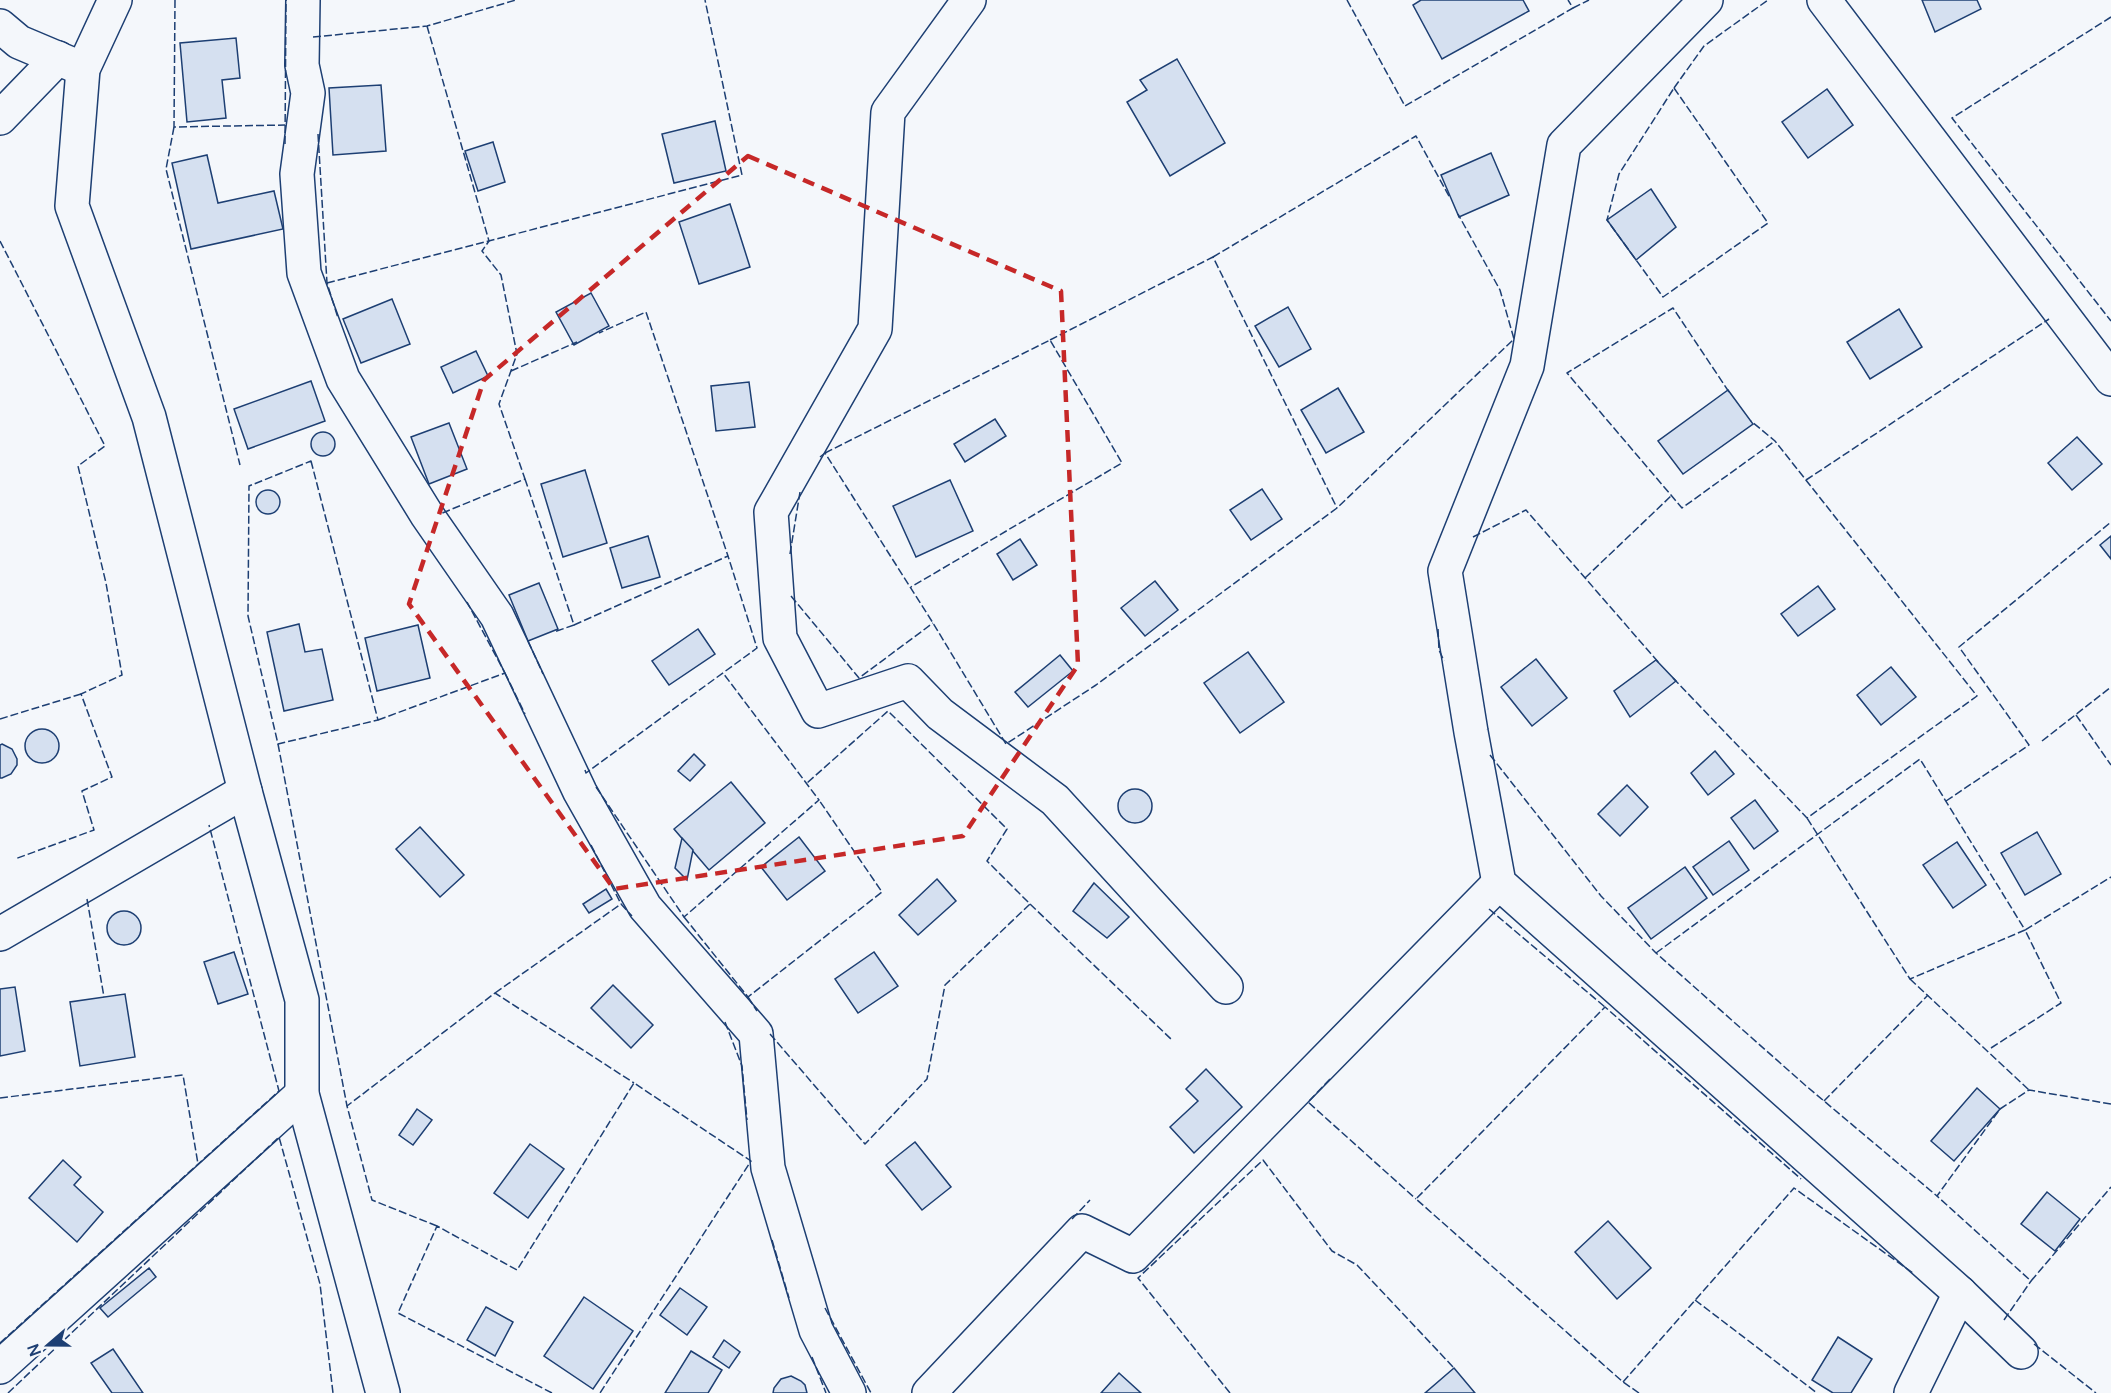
<svg xmlns="http://www.w3.org/2000/svg" width="2111" height="1393" font-family="Manrope,sans-serif">
	<style>
		.building { fill: #d5e0f0; stroke: #1d3f73; stroke-width: 1.5 }
		.lines { fill: none; stroke-linecap: round; stroke-linejoin: round }
		.minor-casing { stroke: #1d3f73; stroke-width: 36 }
		.minor { stroke: #f4f7fb; stroke-width: 33 }
		.fence { stroke: #1d3f73; stroke-width: 1.5; stroke-dasharray: 8 3; stroke-linecap: butt }
		.marked { fill: none; stroke: #c62828; stroke-width: 4.5; stroke-dasharray: 12 8; stroke-linejoin: round }
	</style>
	<rect width="100%" height="100%" fill="#f4f7fb"/>
	<g class="building">
		<path d="M1421,0H1523L1529,11L1442,59L1413,5Z"/>
		<path d="M1922,0H1977L1981,9L1935,32Z"/>
		<path d="M236,38L240,78L222,80L226,118L187,122L180,43Z"/>
		<path d="M1177,59L1225,143L1170,176L1127,102L1147,90L1140,80Z"/>
		<path d="M381,85L386,151L333,155L329,88Z"/>
		<path d="M1827,89L1853,125L1808,158L1782,122Z"/>
		<path d="M715,121L726,171L674,183L662,134Z"/>
		<path d="M493,142L505,182L478,191L465,151Z"/>
		<path d="M1491,153L1509,195L1459,217L1441,175Z"/>
		<path d="M207,155L218,203L274,191L283,229L191,249L172,163Z"/>
		<path d="M1651,189L1676,227L1636,260L1607,220Z"/>
		<path d="M730,204L750,267L699,284L679,222Z"/>
		<path d="M591,293L609,326L574,345L556,312Z"/>
		<path d="M392,299L410,344L361,363L343,319Z"/>
		<path d="M1288,307L1311,349L1279,367L1255,326Z"/>
		<path d="M1899,309L1922,347L1870,379L1847,342Z"/>
		<path d="M476,351L488,376L453,393L441,367Z"/>
		<path d="M311,381L325,421L248,449L234,409Z"/>
		<path d="M749,382L755,427L716,431L711,386Z"/>
		<path d="M1338,388L1364,432L1326,453L1301,410Z"/>
		<path d="M1728,390L1753,424L1683,474L1658,441Z"/>
		<path d="M995,419L1006,436L965,462L954,444Z"/>
		<path d="M449,423L467,469L429,484L411,437Z"/>
		<circle cx="323" cy="444" r="12"/>
		<path d="M2077,437L2102,464L2072,490L2048,463Z"/>
		<path d="M585,470L607,543L563,557L541,484Z"/>
		<path d="M950,480L973,531L916,557L893,506Z"/>
		<path d="M1262,489L1282,519L1251,540L1230,510Z"/>
		<circle cx="268" cy="502" r="12"/>
		<path d="M648,536L660,577L622,588L610,548Z"/>
		<path d="M2111,536V559L2100,545Z"/>
		<path d="M1020,539L1037,565L1013,580L997,554Z"/>
		<path d="M1155,581L1178,610L1145,636L1121,608Z"/>
		<path d="M539,583L558,629L528,641L509,595Z"/>
		<path d="M1818,586L1835,609L1798,636L1781,614Z"/>
		<path d="M299,624L305,652L322,649L333,700L284,711L267,632Z"/>
		<path d="M418,625L430,678L377,691L365,638Z"/>
		<path d="M698,629L715,654L669,685L652,661Z"/>
		<path d="M1248,652L1284,702L1240,733L1204,683Z"/>
		<path d="M1060,655L1073,671L1028,707L1015,692Z"/>
		<path d="M1536,659L1567,698L1532,726L1501,687Z"/>
		<path d="M1656,660L1676,681L1630,717L1614,691Z"/>
		<path d="M1891,667L1916,697L1881,725L1857,695Z"/>
		<circle cx="42" cy="746" r="17"/>
		<path d="M2,744L12,749L17,759V765L11,774L2,778H0V745Z"/>
		<path d="M1715,751L1734,774L1708,795L1691,773Z"/>
		<path d="M694,754L705,765L690,781L678,771Z"/>
		<path d="M731,782L765,823L709,870L674,829Z"/>
		<path d="M1627,785L1648,807L1620,836L1598,814Z"/>
		<circle cx="1135" cy="806" r="17"/>
		<path d="M1755,800L1778,831L1754,849L1731,818Z"/>
		<path d="M420,827L464,875L440,897L396,849Z"/>
		<path d="M2037,832L2061,874L2025,895L2001,853Z"/>
		<path d="M799,837L825,871L787,900L761,867Z"/>
		<path d="M682,838L693,850L687,880L675,868Z"/>
		<path d="M1729,841L1749,870L1713,895L1693,867Z"/>
		<path d="M1957,842L1986,885L1953,908L1923,865Z"/>
		<path d="M1685,867L1707,898L1651,939L1628,908Z"/>
		<path d="M937,879L956,901L918,935L899,915Z"/>
		<path d="M1094,883L1129,917L1107,938L1073,911Z"/>
		<path d="M606,889L612,899L589,913L583,904Z"/>
		<circle cx="124" cy="928" r="17"/>
		<path d="M234,952L248,994L218,1004L204,962Z"/>
		<path d="M874,952L898,986L858,1013L835,979Z"/>
		<path d="M613,985L653,1025L631,1048L591,1008Z"/>
		<path d="M15,987L25,1051L0,1056V989Z"/>
		<path d="M125,994L135,1057L80,1066L70,1002Z"/>
		<path d="M1206,1069L1242,1107L1194,1153L1170,1127L1198,1101L1186,1089Z"/>
		<path d="M1977,1088L2000,1109L1954,1161L1931,1141Z"/>
		<path d="M417,1109L432,1120L413,1145L399,1135Z"/>
		<path d="M915,1142L951,1187L922,1210L886,1165Z"/>
		<path d="M530,1144L564,1169L528,1218L494,1193Z"/>
		<path d="M63,1160L81,1177L74,1185L103,1212L77,1242L29,1198Z"/>
		<path d="M2047,1192L2080,1219L2055,1251L2021,1224Z"/>
		<path d="M1608,1221L1651,1268L1617,1299L1575,1252Z"/>
		<path d="M149,1268L156,1277L108,1317L100,1308Z"/>
		<path d="M680,1288L707,1307L687,1335L660,1315Z"/>
		<path d="M584,1297L633,1331L593,1389L544,1356Z"/>
		<path d="M486,1307L513,1322L495,1356L467,1340Z"/>
		<path d="M1838,1337L1872,1359L1851,1393H1833L1812,1380Z"/>
		<path d="M724,1340L740,1352L729,1368L713,1357Z"/>
		<path d="M113,1349L143,1393H112L91,1363Z"/>
		<path d="M691,1351L722,1370L708,1393H665Z"/>
		<path d="M1454,1368L1475,1393H1425Z"/>
		<path d="M1119,1373L1141,1393H1101Z"/>
		<path d="M791,1376L801,1381L805,1385L807,1393H773L774,1388L781,1379Z"/>
	</g>
	<g class="lines">
		<defs>
			<g id="minor">
				<path d="M115,0L83,69L72,206L149,417L245,791L302,1000V1094L383,1393"/>
				<path d="M303,0L302,65L308,93L297,174L304,273L343,379L427,515L497,616L580,792L645,907L756,1034L768,1168L816,1330L849,1393"/>
				<path d="M969,0L888,112L875,329L771,512L780,638L818,711L908,681L940,714L1055,800L1226,987"/>
				<path d="M1706,0L1564,145L1527,366L1445,571L1471,732L1499,883L1960,1293L2021,1352"/>
				<path d="M1824,0L2111,379"/>
				<path d="M0,26L19,42L83,69"/>
				<path d="M0,118L58,58"/>
				<path d="M0,934L245,791"/>
				<path d="M0,1367L302,1094"/>
				<path d="M929,1393L1082,1231L1133,1256L1499,883"/>
				<path d="M1911,1393L1960,1293"/>
			</g>
		</defs>
		<use href="#minor" class="minor-casing"/>
		<use href="#minor" class="minor"/>
		<g class="fence">
			<path d="M175,0L174,127L285,125"/>
			<path d="M1347,0L1405,106L1573,8L1568,0"/>
			<path d="M1573,8L1589,0"/>
			<path d="M2111,17L1952,118L2111,321"/>
			<path d="M427,26L489,241L482,251L501,275L517,354L499,404L525,479L440,514"/>
			<path d="M313,37L427,26L516,0"/>
			<path d="M1674,88L1768,223L1663,297L1607,220L1619,174Z"/>
			<path d="M1674,88L1704,46L1768,0"/>
			<path d="M174,127L166,169L240,465"/>
			<path d="M318,134L327,283L338,318"/>
			<path d="M285,144L286,0"/>
			<path d="M0,241L105,446L78,466L106,583L122,675L81,694L112,777L82,791L94,830L15,859"/>
			<path d="M1213,257L1416,136L1450,198"/>
			<path d="M327,283L742,175L705,0"/>
			<path d="M1050,340L1213,257L1337,508"/>
			<path d="M511,371L577,342"/>
			<path d="M1729,392L1673,308L1567,373L1682,508L1775,441"/>
			<path d="M825,453L1050,340L1122,463L911,587"/>
			<path d="M820,457L825,453L933,623L1006,744L1096,685L1337,508L1514,339L1500,290L1458,214"/>
			<path d="M311,461L378,720L278,744L248,616L249,486Z"/>
			<path d="M525,479L574,625L554,632"/>
			<path d="M1806,480L2049,319"/>
			<path d="M1473,537L1526,510L1659,663"/>
			<path d="M790,554L800,492"/>
			<path d="M1585,578L1671,496"/>
			<path d="M791,596L859,678L933,623"/>
			<path d="M574,625L728,556L646,312L599,333"/>
			<path d="M1438,629L1439,650L1444,661"/>
			<path d="M528,641L543,674"/>
			<path d="M505,673L525,714"/>
			<path d="M1673,678L1807,818L1977,696L1775,441L1751,421"/>
			<path d="M2076,715L2111,765"/>
			<path d="M0,719L81,694"/>
			<path d="M378,720L505,673L467,602"/>
			<path d="M2042,741L2111,687"/>
			<path d="M278,744L347,1106"/>
			<path d="M1490,755L1601,896L1656,953L1805,1085L1937,1196"/>
			<path d="M585,770L586,773L757,648L728,556"/>
			<path d="M596,787L684,917L819,800L723,673"/>
			<path d="M1946,801L2029,745L1959,647L2111,522"/>
			<path d="M591,845L621,904"/>
			<path d="M87,899L104,997"/>
			<path d="M1030,904L1172,1040"/>
			<path d="M1489,909L1605,1007"/>
			<path d="M684,917L748,997L882,892L819,800"/>
			<path d="M1656,953L1920,759L2025,930L1910,979L1807,818"/>
			<path d="M1910,979L2029,1090"/>
			<path d="M495,993L621,904L632,916"/>
			<path d="M748,997L757,1011"/>
			<path d="M725,1022L742,1066L747,1120"/>
			<path d="M770,1034L865,1144L927,1079L945,985L1030,904L987,861L1007,829L888,711L807,783"/>
			<path d="M1991,1048L2061,1003L2025,930L2111,877"/>
			<path d="M1330,1079L1308,1102L1416,1199"/>
			<path d="M0,1098L183,1075L198,1164"/>
			<path d="M1824,1101L1928,995"/>
			<path d="M2111,1104L2029,1090L2000,1109L1937,1196L2031,1281L2111,1187"/>
			<path d="M1072,1219L1090,1200"/>
			<path d="M437,1226L372,1200L347,1106L495,993L634,1083"/>
			<path d="M772,1240L789,1298"/>
			<path d="M1695,1300L1817,1393"/>
			<path d="M825,1308L871,1393"/>
			<path d="M2004,1320L2031,1281"/>
			<path d="M0,1343L279,1091L209,825"/>
			<path d="M2034,1344L2096,1393"/>
			<path d="M812,1357L826,1393"/>
			<path d="M1623,1382L1794,1188L1913,1273"/>
			<path d="M8,1393L279,1137L320,1284L333,1393"/>
			<path d="M552,1393L398,1313L437,1226L517,1270L634,1083L751,1161L600,1393"/>
			<path d="M1230,1393L1138,1278L1263,1160L1332,1251L1357,1265L1454,1368"/>
			<path d="M1639,1393L1623,1382L1416,1199L1605,1007L1801,1179"/>
		</g>
	</g>
	<path class="marked" d="M748,156L1061,291L1078,665L963,836L614,889L409,604L484,380Z"/>
	<g transform="translate(48 1345) rotate(250)" stroke="#f4f7fb" stroke-width="4.5" paint-order="stroke">
	<path d="M0-4.5L10 22L0 15L-10 22Z" fill="#1d3f73"/>
	<text y="-9" font-size="16" font-weight="bold" text-anchor="middle" fill="#1d3f73">N</text>
	</g>
</svg>
